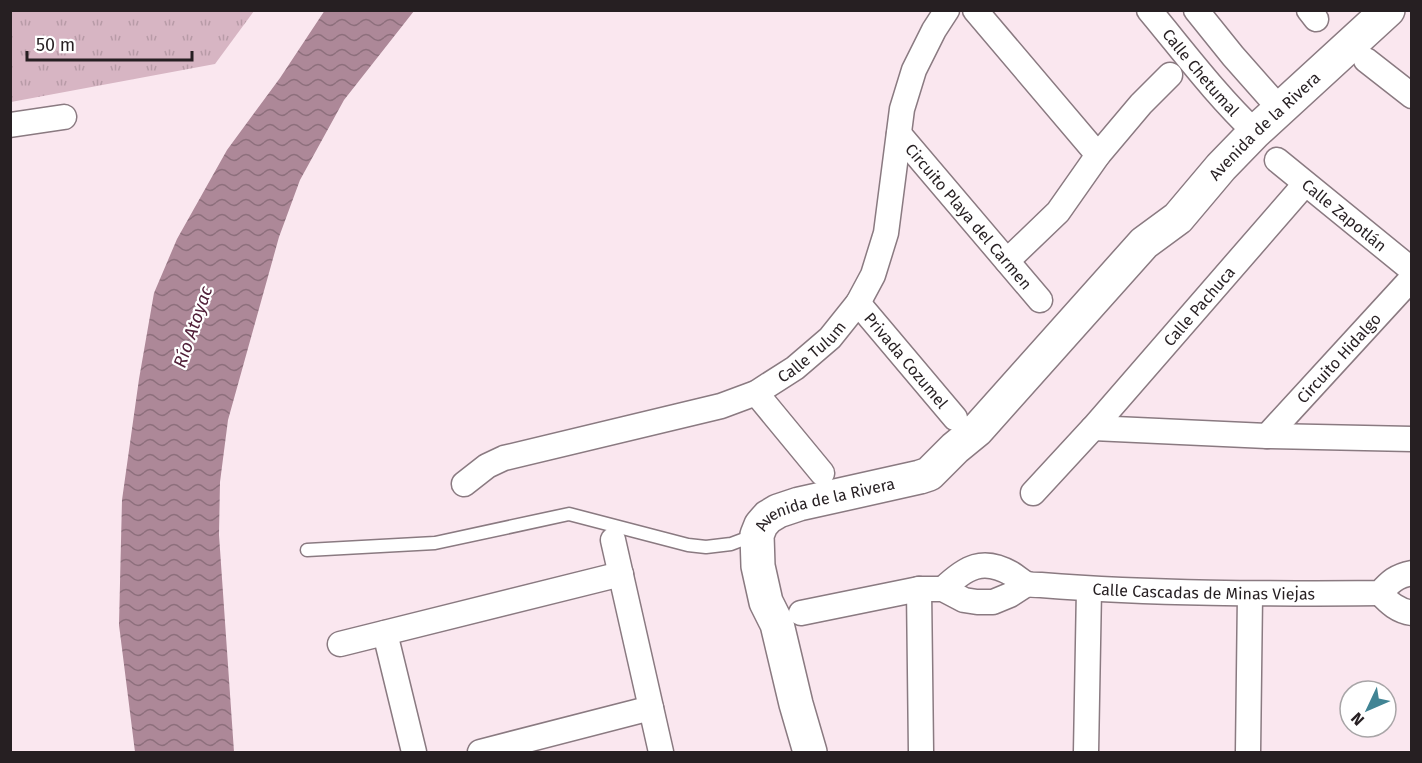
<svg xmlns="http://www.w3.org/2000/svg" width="1422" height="763" font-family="'Fira Sans',sans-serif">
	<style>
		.park { fill: url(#park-tufts) }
		.water { fill: url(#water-waves) }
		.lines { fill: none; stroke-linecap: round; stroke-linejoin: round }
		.lane-casing { stroke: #8a7a81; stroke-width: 15 }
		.street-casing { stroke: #8a7a81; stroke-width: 27 }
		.secondary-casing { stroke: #8a7a81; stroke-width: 36 }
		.lane { stroke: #fff; stroke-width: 12 }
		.street { stroke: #fff; stroke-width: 24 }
		.secondary { stroke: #fff; stroke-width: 33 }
		.labels { text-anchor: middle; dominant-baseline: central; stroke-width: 4.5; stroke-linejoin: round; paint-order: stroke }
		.street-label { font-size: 16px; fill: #261f22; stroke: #fff }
		.water-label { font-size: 18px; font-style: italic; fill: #52213a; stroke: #fff }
	</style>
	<defs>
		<pattern id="park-tufts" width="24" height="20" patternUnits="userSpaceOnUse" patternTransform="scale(1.5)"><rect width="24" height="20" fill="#d7b5c3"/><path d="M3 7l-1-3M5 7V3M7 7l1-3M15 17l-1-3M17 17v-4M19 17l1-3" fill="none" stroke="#b89ba7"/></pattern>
		<pattern id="water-waves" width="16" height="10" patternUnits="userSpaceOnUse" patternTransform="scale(1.5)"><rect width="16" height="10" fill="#ad8898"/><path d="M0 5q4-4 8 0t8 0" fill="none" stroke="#8d6f7c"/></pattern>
	</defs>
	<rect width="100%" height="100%" fill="#fae7ef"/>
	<path class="park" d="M11,10H254V11L215,64L11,102Z"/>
	<path class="water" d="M325,10L414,11L344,100L300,180L279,237L228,420L220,482L219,535L234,752H135L119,625L122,500L139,379L154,293L177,239L227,150L280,78Z"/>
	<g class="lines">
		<defs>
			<path id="lane" d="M307,550L435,543L569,514L688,545L706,547L731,544L755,535"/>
			<g id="street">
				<path d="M975,10L1098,155"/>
				<path id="s1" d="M1149,10C1184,52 1216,95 1255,132"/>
				<path d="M1196,10L1233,56L1280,109"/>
				<path d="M1309,10L1316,19"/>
				<path d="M1366,60L1412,96"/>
				<path d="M10,125L64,117"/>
				<path id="s2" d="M899,134L1040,300"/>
				<path id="s3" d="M1277,160L1412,270"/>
				<path d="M1007,261L1058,212L1098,155L1141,104L1170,75"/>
				<path id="s4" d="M858,303L955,418"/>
				<path d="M756,393L822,473"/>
				<path d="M1093,428L1267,436L1412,439"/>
				<path id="s5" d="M1267,436L1412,278"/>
				<path id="s6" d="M464,484L487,466L504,458L721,406L756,393L795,368L830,338L858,303L873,275L886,233L902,109L914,70L934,30L947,10"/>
				<path id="s7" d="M1033,493L1093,428L1305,184"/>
				<path d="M613,540L661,752"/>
				<path d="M919,589L921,752"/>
				<path id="s8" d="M943,589C966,567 983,557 1012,574C1017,577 1022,582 1027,584C1031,585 1037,585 1041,585C1154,594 1267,594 1380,593C1390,582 1396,576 1412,573"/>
				<path d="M1380,593C1389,603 1398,611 1412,613"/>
				<path d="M801,613L919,589H943L964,600L977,602H993L1010,595L1027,584"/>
				<path d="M385,633L414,752"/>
				<path d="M340,644L621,574"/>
				<path d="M480,752L651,708"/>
				<path d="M1086,752L1089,589"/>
				<path d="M1248,752L1250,595"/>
			</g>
			<g id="secondary">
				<path id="s9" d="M810,752L796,704L777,624L766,602L758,566L757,535L761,525L768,517L778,511L799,504L920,477L929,474L955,448L977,430L1144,243L1178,218L1221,167L1255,132L1388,10"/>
			</g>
		</defs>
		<use href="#lane" class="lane-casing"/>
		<use href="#street" class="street-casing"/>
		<use href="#secondary" class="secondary-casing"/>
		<use href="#lane" class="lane"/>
		<use href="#street" class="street"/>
		<use href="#secondary" class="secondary"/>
	</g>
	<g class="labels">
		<g class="street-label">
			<text stroke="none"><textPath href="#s1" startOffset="81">Calle Chetumal</textPath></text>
			<text stroke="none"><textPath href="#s9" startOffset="898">Avenida de la Rivera</textPath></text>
			<text stroke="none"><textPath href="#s3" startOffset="87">Calle Zapotlán</textPath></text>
			<text stroke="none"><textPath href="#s2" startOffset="108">Circuito Playa del Carmen</textPath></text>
			<text stroke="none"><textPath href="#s7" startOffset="250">Calle Pachuca</textPath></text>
			<text stroke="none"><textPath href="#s6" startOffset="378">Calle Tulum</textPath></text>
			<text stroke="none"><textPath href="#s5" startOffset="106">Circuito Hidalgo</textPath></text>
			<text stroke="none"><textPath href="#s4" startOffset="75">Privada Cozumel</textPath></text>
			<text stroke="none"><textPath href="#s9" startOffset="304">Avenida de la Rivera</textPath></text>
			<text stroke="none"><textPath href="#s8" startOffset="273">Calle Cascadas de Minas Viejas</textPath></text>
		</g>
		<g class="water-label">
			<text transform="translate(193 327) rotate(-71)">Río Atoyac</text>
		</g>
	</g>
	<rect width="1422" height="763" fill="none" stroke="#261f22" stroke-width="24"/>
	<g transform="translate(1368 709) rotate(226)"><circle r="28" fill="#ffffff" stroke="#a8a5a7" stroke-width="1.5"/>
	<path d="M0-4.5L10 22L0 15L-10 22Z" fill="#418494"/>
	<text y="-9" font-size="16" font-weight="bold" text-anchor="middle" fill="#261f22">N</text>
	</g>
	<path d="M27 51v9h165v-9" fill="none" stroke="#261f22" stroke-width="3"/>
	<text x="36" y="51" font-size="18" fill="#261f22" stroke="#ffffff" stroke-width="4.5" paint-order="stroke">50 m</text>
</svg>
